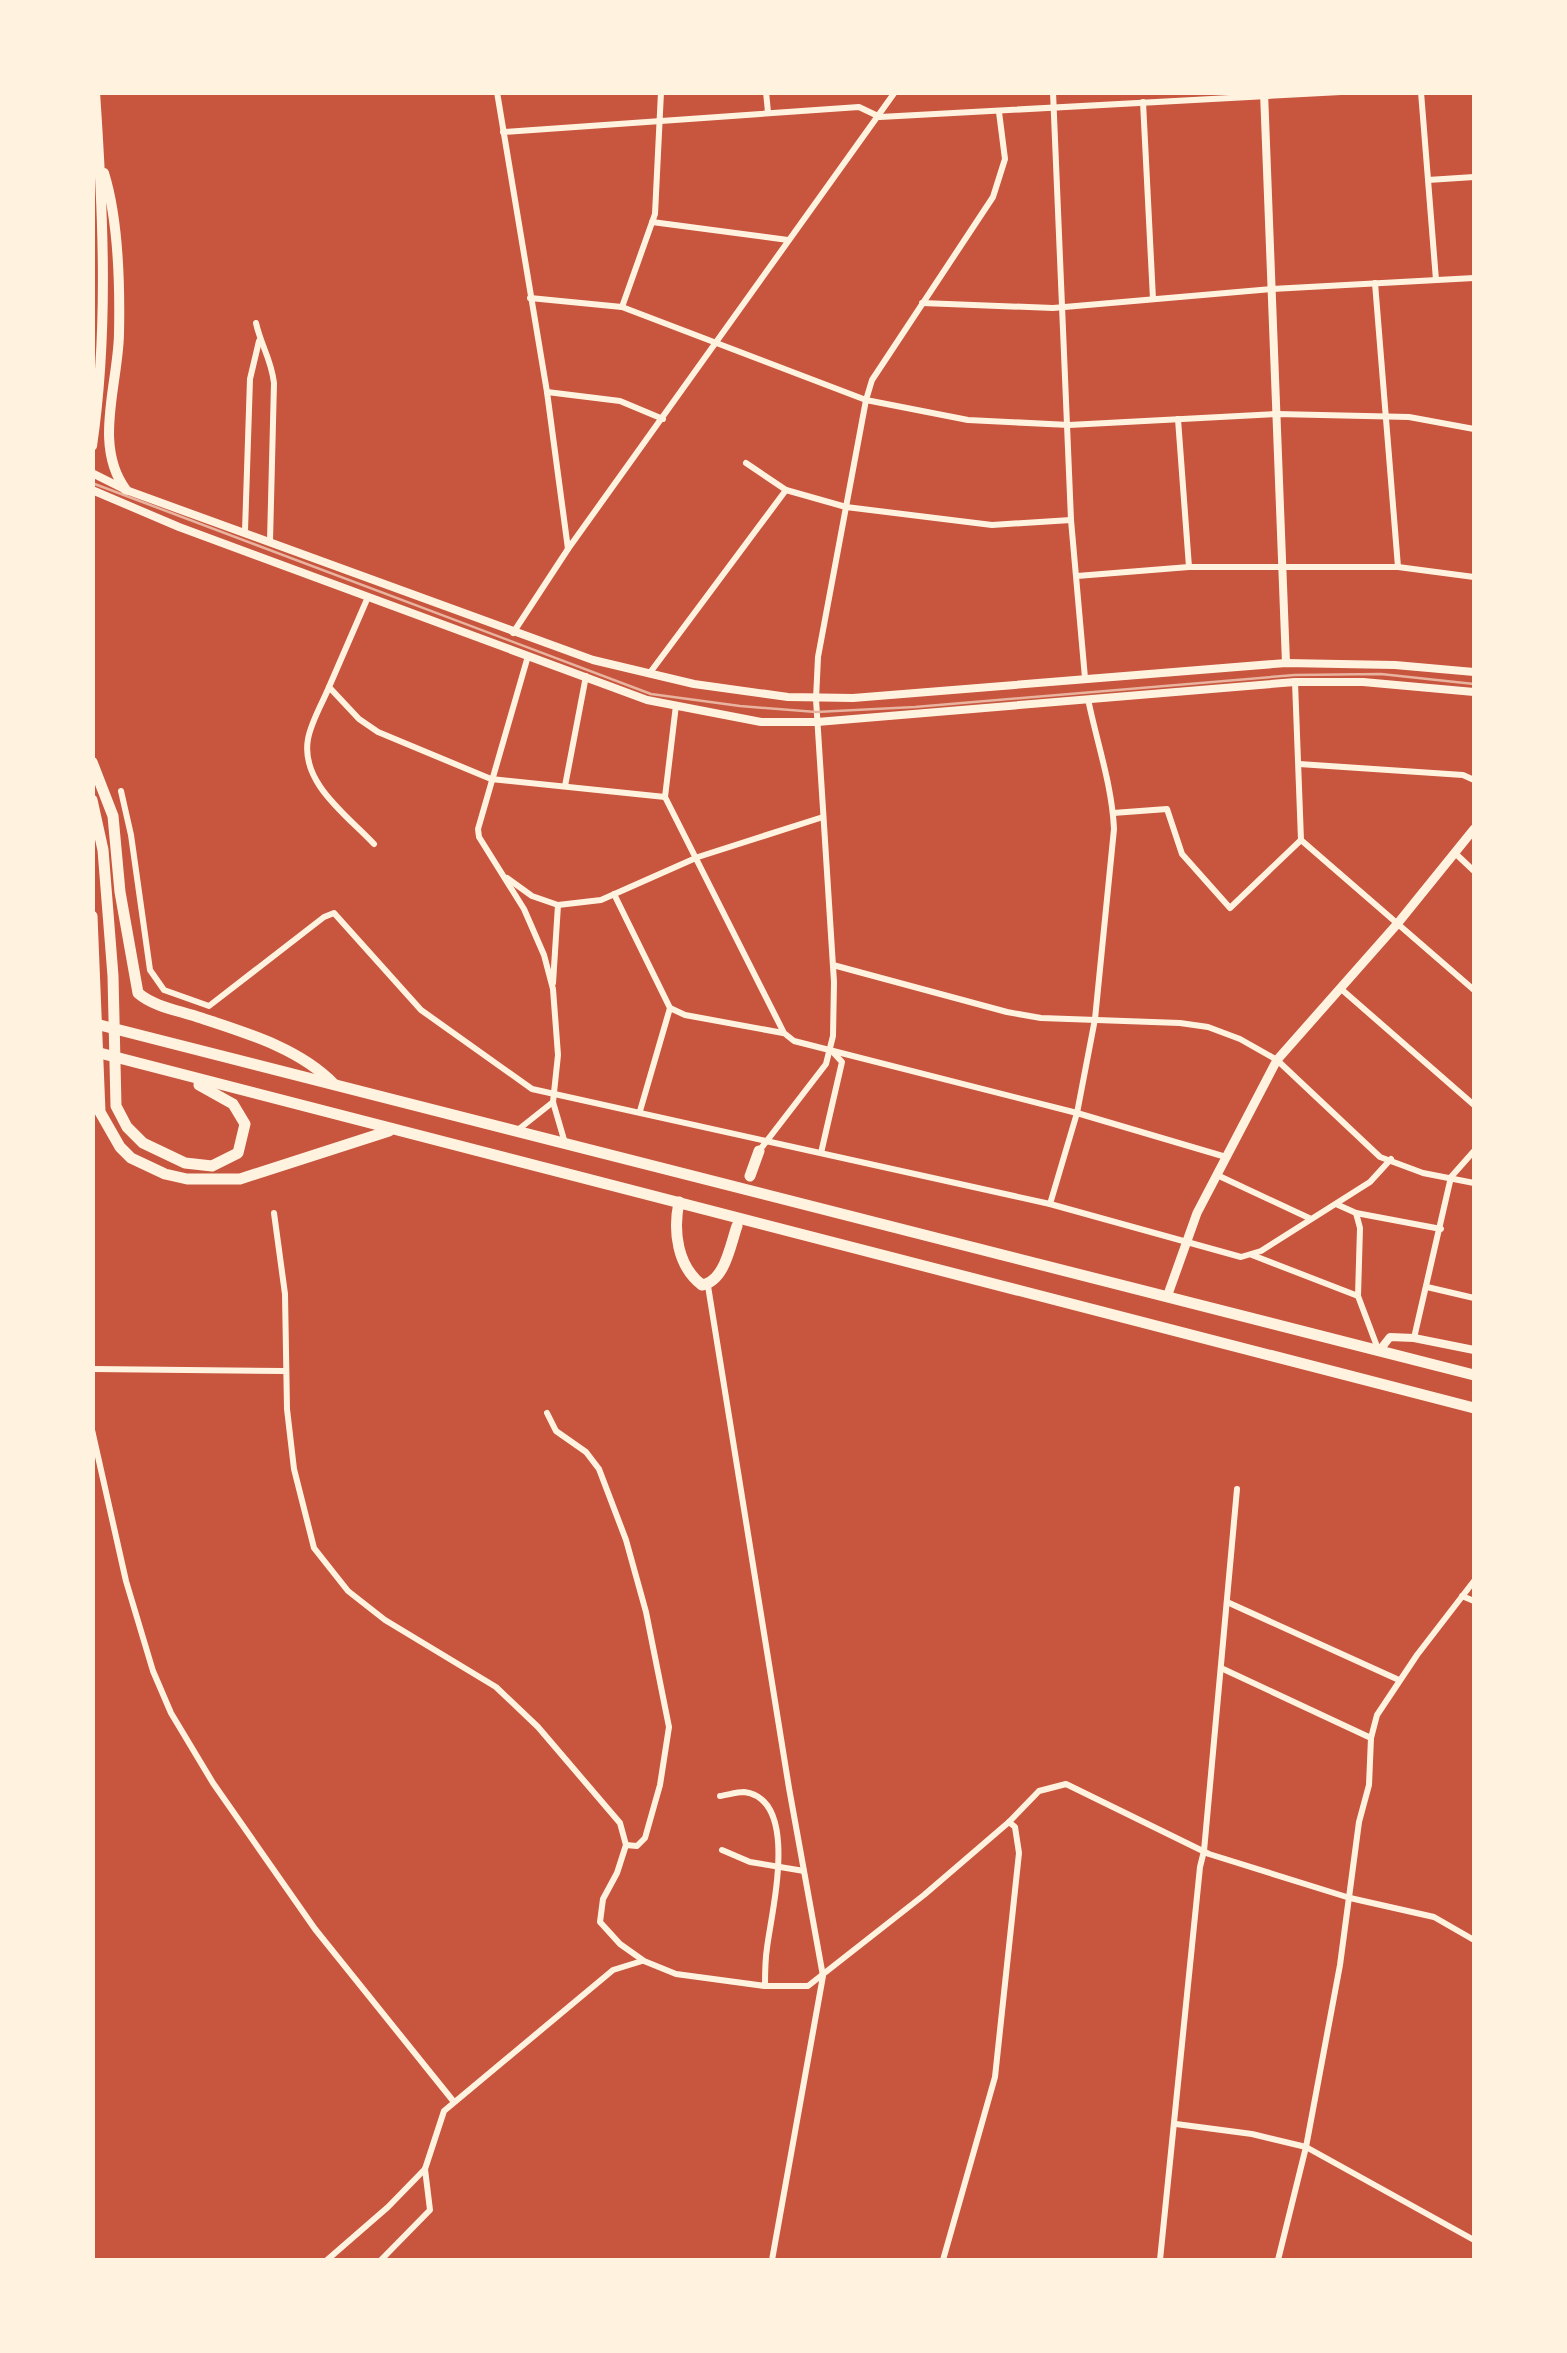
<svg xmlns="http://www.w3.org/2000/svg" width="1567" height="2353" font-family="'Crimson Pro',serif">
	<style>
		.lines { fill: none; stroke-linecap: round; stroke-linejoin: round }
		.minor { stroke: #fff3e0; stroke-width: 6 }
		.tertiary { stroke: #fff3e0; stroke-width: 8 }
		.secondary { stroke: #fff3e0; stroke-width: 9 }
		.primary { stroke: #fff3e0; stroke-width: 10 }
		.trunk { stroke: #fff3e0; stroke-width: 11 }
		.tram { stroke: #e9b49f; stroke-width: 2.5 }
	</style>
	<rect width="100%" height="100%" fill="#c8553d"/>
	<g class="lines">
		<g class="minor">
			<path d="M497,92L547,392L568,549"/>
			<path d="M766,92L768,112"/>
			<path d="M1053,92L1071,520L1085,678"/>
			<path d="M1421,92L1436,280"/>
			<path d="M1143,102L1153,299"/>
			<path d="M503,132L859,107L880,117L1341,92"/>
			<path d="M1428,180L1474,177"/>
			<path d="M652,222L788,240"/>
			<path d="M1375,283L1398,567"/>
			<path d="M530,298L622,307L866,400L968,420L1069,425L1277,414L1409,417L1474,429"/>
			<path d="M922,303L1053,308L1272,289L1474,278"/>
			<path d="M622,307L655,214L661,92"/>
			<path d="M256,323C261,346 271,358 274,383L270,541"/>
			<path d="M547,392L620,401L663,419"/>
			<path d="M1178,419L1189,567"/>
			<path d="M746,463L786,490L846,507L992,525L1071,520"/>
			<path d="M245,531L250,379L259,341"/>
			<path d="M1077,576L1189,567H1398L1474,577"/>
			<path d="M368,597L329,687L359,719L378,732L491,779L665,797"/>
			<path d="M513,633L568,549L895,92"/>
			<path d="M528,656L478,829L479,837L524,909L544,955L553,989L558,1055L553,1102L565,1143"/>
			<path d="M649,674L786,490"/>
			<path d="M1295,682L1301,840L1474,990"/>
			<path d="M329,687C322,704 311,722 308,739C300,783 348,816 374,844"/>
			<path d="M676,705L665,797L784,1033L794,1041L1077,1113L1226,1157"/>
			<path d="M1299,764L1463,775L1474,780"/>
			<path d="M565,786L586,676"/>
			<path d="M121,791L131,835L150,970L164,990L209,1006L324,917L334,913L421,1010L532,1089L1050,1204L1241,1257L1261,1251L1370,1182L1391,1159"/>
			<path d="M1113,813L1167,809L1182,854L1230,908L1301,840"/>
			<path d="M1456,854L1474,871"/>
			<path d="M507,878L532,896L558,905L601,900L698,857L823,817"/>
			<path d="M614,894L670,1008L685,1015L783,1033"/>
			<path d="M833,965L1007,1012L1041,1018L1180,1023L1208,1027L1240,1039L1277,1060L1380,1157L1423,1173L1474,1183"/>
			<path d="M553,983L558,905"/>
			<path d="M1340,988L1474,1105"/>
			<path d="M640,1111L670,1008"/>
			<path d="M519,1129L553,1102"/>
			<path d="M759,1151L826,1064L833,1036L834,982L816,699L818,657L866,400L872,380L993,197L1005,159L999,112"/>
			<path d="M821,1153L842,1062L831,1050"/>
			<path d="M1217,1175L1309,1218"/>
			<path d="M1050,1204L1077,1113L1095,1019L1114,829C1112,785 1097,743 1088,699"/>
			<path d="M1336,1204L1356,1213L1441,1229"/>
			<path d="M274,1213L285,1294L287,1409L294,1469L314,1548L348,1591L385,1620L496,1687L538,1727L620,1823L626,1845L617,1873L603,1899L600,1922L620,1944L644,1961L676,1974L765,1986H808L924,1895L1009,1822L1039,1791L1066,1784L1209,1854L1350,1898L1434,1917L1474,1940"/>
			<path d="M1356,1213L1360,1228L1358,1296"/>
			<path d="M1252,1255L1358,1296L1378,1349"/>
			<path d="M708,1286L789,1788L823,1976L772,2260"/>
			<path d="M1427,1287L1474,1298"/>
			<path d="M1414,1338L1451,1177L1474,1151"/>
			<path d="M92,1369L284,1371"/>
			<path d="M547,1413L556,1431L586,1452L599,1469L626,1540L646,1612L669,1727L660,1785L645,1838L637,1846L626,1845"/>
			<path d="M92,1430L126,1581L153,1671L171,1713L213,1783L315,1929L454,2102"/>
			<path d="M1462,1596L1474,1601"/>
			<path d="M1227,1602L1399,1680"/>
			<path d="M1221,1668L1371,1738"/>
			<path d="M720,1796C727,1795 737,1792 744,1792C801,1799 771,1913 767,1948C765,1960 765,1974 765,1986"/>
			<path d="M722,1850L750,1862L804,1871"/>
			<path d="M1176,2124L1252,2134L1306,2147L1474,2240"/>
			<path d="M327,2260L388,2207L425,2169L444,2111L613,1970L642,1961"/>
			<path d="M381,2260L430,2210L425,2169"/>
			<path d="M943,2260L995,2077L1019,1853L1015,1827L1009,1822"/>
			<path d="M1160,2260L1200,1867L1204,1851L1237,1489"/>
			<path d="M1278,2260L1306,2147L1340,1965L1359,1822L1369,1785L1371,1738L1377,1715L1417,1655L1474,1581"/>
		</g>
		<g class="tertiary">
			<path d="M1264,92L1286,663"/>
			<path d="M92,473L126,490L593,660L694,684L788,697L853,698L1286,663L1395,665L1474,672"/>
			<path d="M92,490L179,527L647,700L761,722H817L1295,682H1363L1474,692"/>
			<path d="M1379,1351L1390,1337L1414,1338L1474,1350"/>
		</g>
		<path class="secondary" d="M1167,1297L1197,1213L1277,1060L1398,923L1474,829"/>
		<g class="primary">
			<path d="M104,173C118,218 120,286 119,334C118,385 93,446 126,490"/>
			<path d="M92,446C109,330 103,210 95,92"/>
		</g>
		<g class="trunk">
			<path d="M92,762L113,816L120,892L138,993C153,1006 176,1010 195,1016C243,1032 298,1047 334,1084"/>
			<path d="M92,800L103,850L113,976L116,1106L127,1127L143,1143L185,1163L212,1166L238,1153L245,1124L233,1104L199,1085"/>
			<path d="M92,916L100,1112L120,1147L131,1158L165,1174L187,1179H240L389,1131"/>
			<path d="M92,1023L1474,1375"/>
			<path d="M92,1051L1474,1408"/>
			<path d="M750,1176L759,1151"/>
			<path d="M679,1202C673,1231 677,1266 702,1285C725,1281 730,1246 737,1226"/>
		</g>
		<path class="tram" d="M92,483L651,694L740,706L816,712L915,707L1295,675L1381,674L1474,684"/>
	</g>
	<rect width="1567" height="2353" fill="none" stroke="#fff3e0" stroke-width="190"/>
</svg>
